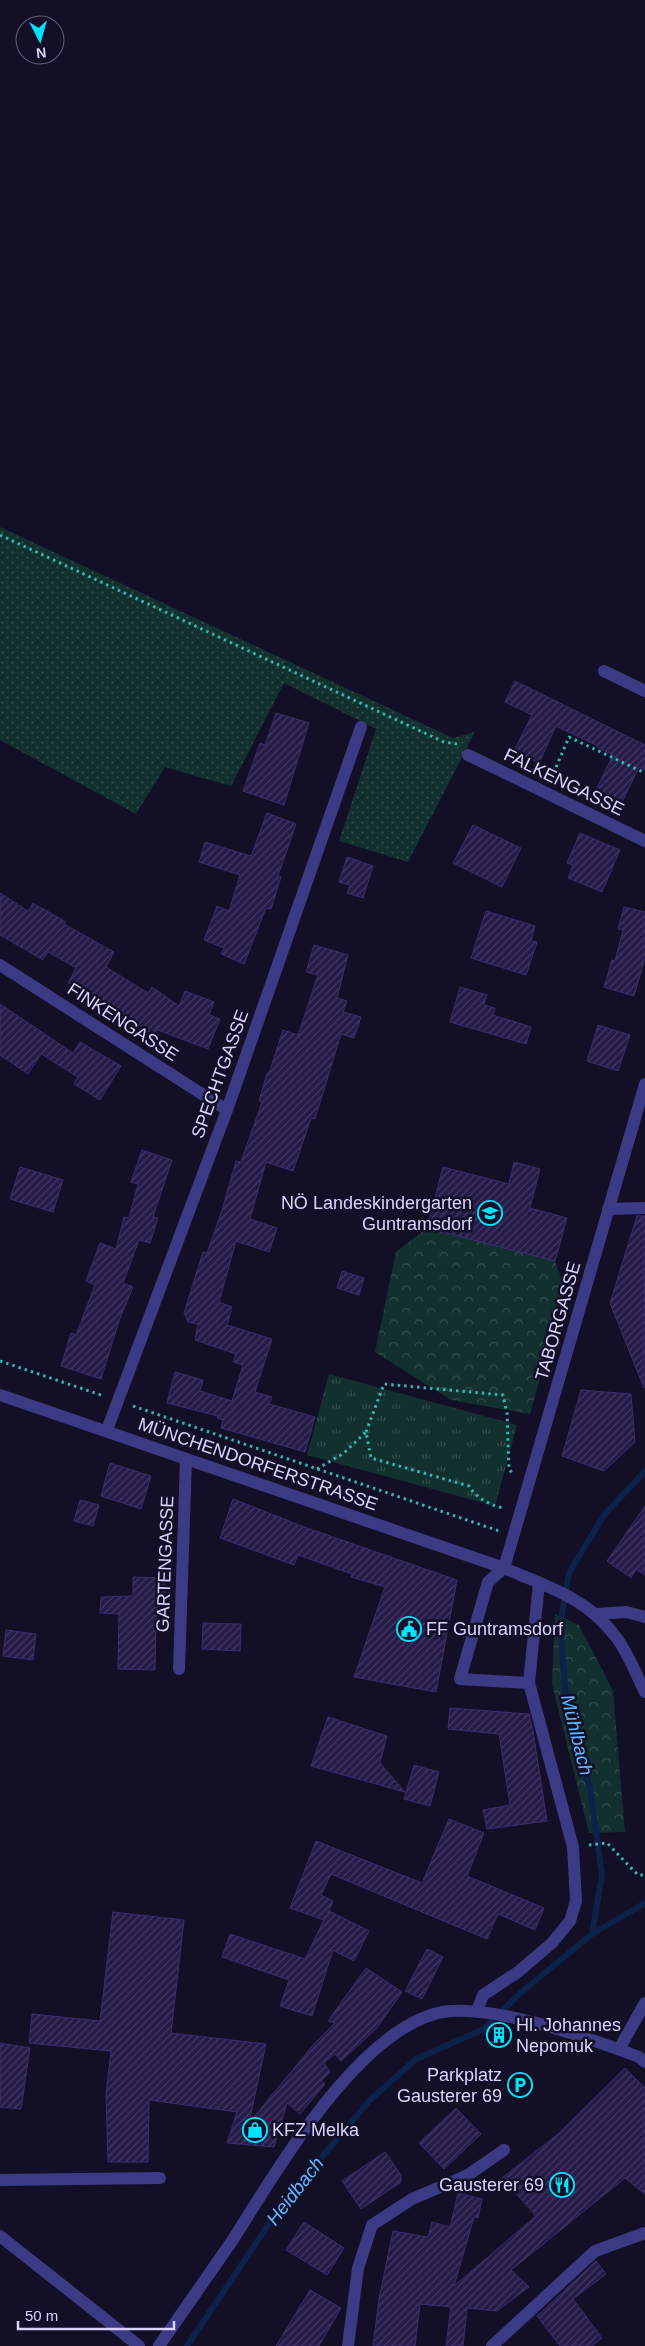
<svg xmlns="http://www.w3.org/2000/svg" width="645" height="2346" font-family="Helvetica,sans-serif">
	<style>
		.grass { fill: url(#grass-dots) }
		.forest { fill: url(#forest-crowns) }
		.park { fill: url(#park-tufts) }
		.lines { fill: none; stroke-linecap: round; stroke-linejoin: round }
		.stream { stroke: #0c2248; stroke-width: 6 }
		.building { fill: url(#building-hatch); stroke: #3b2d73 }
		.path { stroke: #2fb8b0; stroke-width: 3; stroke-dasharray: 2.5 4; stroke-linecap: butt }
		.minor { stroke: #3d3a85; stroke-width: 12 }
		.labels { text-anchor: middle; dominant-baseline: central; stroke-width: 5; stroke-linejoin: round; paint-order: stroke }
		.street-label { font-size: 18px; fill: #d9d4ff; stroke: #130f26 }
		.poi-label { font-size: 18px; fill: #d9d4ff; stroke: #130f26; text-anchor: end }
		.water-label { font-size: 19px; font-style: italic; fill: #62b6ff; stroke: #130f26 }
	</style>
	<defs>
		<pattern id="grass-dots" width="8" height="8" patternUnits="userSpaceOnUse" patternTransform="scale(1.25)"><rect width="8" height="8" fill="#12302f"/><path d="M2 2h.1M6 6h.1" fill="none" stroke="#344d4e" stroke-width="1.8" stroke-linecap="round"/></pattern>
		<pattern id="forest-crowns" width="20" height="18" patternUnits="userSpaceOnUse" patternTransform="scale(1.25)"><rect width="20" height="18" fill="#12302f"/><path d="M2 6a3 3 0 1 1 6 0M12 15a3 3 0 1 1 6 0" fill="none" stroke="#344d4e"/></pattern>
		<pattern id="park-tufts" width="24" height="20" patternUnits="userSpaceOnUse" patternTransform="scale(1.25)"><rect width="24" height="20" fill="#12302f"/><path d="M3 7l-1-3M5 7V3M7 7l1-3M15 17l-1-3M17 17v-4M19 17l1-3" fill="none" stroke="#344d4e"/></pattern>
		<pattern id="building-hatch" width="6" height="6" patternUnits="userSpaceOnUse" patternTransform="scale(1.25)"><rect width="6" height="6" fill="#241b47"/><path d="M-1 1l2-2M0 6l6-6M5 7l2-2" fill="none" stroke="#433b63"/></pattern>
	</defs>
	<rect width="100%" height="100%" fill="#130f26"/>
	<path class="grass" d="M0,527L453,738L475,732L408,862L339,841L376,729L284,683L231,786L165,767L136,814L0,740Z"/>
	<g class="forest">
		<path d="M427,1228L555,1261L565,1288L530,1414L451,1400L375,1352L396,1252Z"/>
		<path d="M555,1614L579,1625L613,1691L625,1832L589,1833L552,1684Z"/>
	</g>
	<path class="park" d="M329,1374L517,1425L495,1506L307,1455Z"/>
	<g class="lines">
		<g class="stream">
			<path d="M592,1934L602,1875L590,1789L567,1710L560,1625L569,1573L604,1515L645,1471"/>
			<path d="M187,2346L283,2203L370,2100L416,2059L484,2029L518,1995L592,1934L645,1903"/>
		</g>
	</g>
	<g class="building">
		<path d="M515,681L645,745V770L639,767L621,804L595,792L613,755L597,747L598,746L556,726L539,763L514,751L532,715L505,702Z"/>
		<path d="M276,713L309,723L284,805L243,791L260,743L265,745Z"/>
		<path d="M267,813L296,824L278,876L281,877L271,909L266,908L244,964L221,954L224,948L204,940L217,906L229,911L240,875L199,862L205,842L251,856Z"/>
		<path d="M473,825L521,848L502,887L453,863Z"/>
		<path d="M580,833L620,850L602,892L568,878L573,865L567,863Z"/>
		<path d="M347,857L373,866L363,898L347,893L350,885L339,882Z"/>
		<path d="M0,893L28,911L33,903L66,922L64,924L114,952L106,967L148,993L152,987L179,1006L185,991L214,1002L209,1015L220,1019L208,1049L158,1030L154,1035L91,993L89,995L68,983L76,968L48,952L43,960L0,935Z"/>
		<path d="M624,907L645,912V958L634,996L604,987L612,960L615,961L623,930L618,929Z"/>
		<path d="M486,911L535,926L531,941L537,942L526,975L471,958Z"/>
		<path d="M314,945L348,955L337,998L347,1001L343,1012L361,1017L354,1038L341,1034L315,1119L311,1118L293,1171L266,1162L250,1219L277,1228L269,1252L236,1241L219,1302L232,1307L227,1325L272,1339L255,1392L272,1397L269,1404L315,1417L305,1452L221,1428L223,1420L217,1418L218,1416L167,1403L175,1372L203,1380L200,1391L232,1401L243,1365L233,1362L236,1354L195,1340L198,1324L188,1322L184,1313L203,1252L207,1253L222,1210L236,1161L241,1162L262,1102L259,1101L267,1073H269L283,1030L298,1035L318,975L306,972Z"/>
		<path d="M460,987L487,995L484,1005L495,1008L493,1015L531,1027L526,1044L450,1022Z"/>
		<path d="M0,1004L73,1053L80,1042L121,1066L100,1100L74,1084L78,1077L41,1054L28,1074L0,1055Z"/>
		<path d="M598,1025L630,1035L618,1071L587,1061Z"/>
		<path d="M142,1150L172,1160L153,1217L158,1218L150,1243L139,1240L123,1283L133,1287L120,1318L101,1379L61,1366L71,1333L76,1335L95,1285L86,1281L100,1243L116,1249L124,1217L129,1218L138,1184L131,1182Z"/>
		<path d="M514,1162L540,1169L530,1208L567,1218L555,1261L427,1228L443,1167L509,1184Z"/>
		<path d="M20,1167L63,1180L53,1212L10,1199Z"/>
		<path d="M637,1216H645L644,1388L610,1303Z"/>
		<path d="M342,1271L364,1278L359,1295L337,1288Z"/>
		<path d="M581,1390L631,1394L635,1442L604,1471L562,1456Z"/>
		<path d="M110,1463L151,1476L141,1509L101,1496Z"/>
		<path d="M233,1499L307,1528L457,1580L436,1692L354,1677L385,1587L351,1577L352,1574L298,1555L294,1565L220,1538Z"/>
		<path d="M80,1500L99,1505L93,1526L74,1521Z"/>
		<path d="M645,1506V1575L636,1569L631,1578L607,1561Z"/>
		<path d="M133,1577L166,1578L165,1615H156L155,1670L118,1669L119,1614L100,1613L101,1597L133,1596Z"/>
		<path d="M203,1623L241,1624L240,1651L202,1649Z"/>
		<path d="M6,1630L36,1634L33,1660L3,1656Z"/>
		<path d="M450,1708L529,1714L533,1731L547,1821L487,1829L483,1810L510,1805L499,1734L448,1729Z"/>
		<path d="M328,1717L387,1736L380,1763L405,1792L311,1766Z"/>
		<path d="M414,1765L439,1772L430,1806L404,1799Z"/>
		<path d="M449,1819L484,1833L467,1876L544,1908L535,1930L498,1914L487,1939L331,1874L321,1895L333,1901L328,1913L329,1911L369,1931L354,1961L333,1950L312,2016L280,2006L289,1980L222,1957L230,1934L305,1959L324,1920L290,1908L316,1841L422,1883Z"/>
		<path d="M113,1912L184,1920L171,2033L266,2044L249,2123L314,2044L335,2023L328,2021L366,1968L402,1992L376,2029L341,2061L335,2054L324,2063L330,2072L321,2081L325,2084L300,2114L287,2103L274,2147L227,2143L237,2112L149,2100L148,2162H108L106,2094L111,2051L29,2043L32,2014L100,2021Z"/>
		<path d="M427,1949L443,1957L422,1999L405,1991Z"/>
		<path d="M0,2043L30,2048L21,2109L0,2107Z"/>
		<path d="M625,2068L645,2088V2194L625,2178L511,2270L529,2287L497,2311L467,2308L463,2346H446L451,2307L420,2304L415,2346H373L379,2299L393,2231L428,2237L432,2222L450,2227L458,2193L482,2199L478,2218L474,2217L454,2286L536,2216L502,2178L558,2134Z"/>
		<path d="M456,2108L481,2134L444,2169L419,2143Z"/>
		<path d="M385,2152L401,2175V2182L361,2209L342,2181Z"/>
		<path d="M304,2222L344,2248L327,2275L286,2250Z"/>
		<path d="M596,2261L606,2274L573,2299L602,2338L592,2346H560L537,2316Z"/>
		<path d="M310,2290L341,2308L319,2346H276Z"/>
	</g>
	<g class="lines">
		<g class="path">
			<path d="M0,535L444,742L457,744"/>
			<path d="M551,779L569,737L645,773"/>
			<path d="M0,1361L104,1396"/>
			<path d="M133,1406L499,1531"/>
			<path d="M366,1432L384,1384L503,1395L507,1413L509,1469L514,1475"/>
			<path d="M317,1469L344,1453L366,1432L371,1458L469,1486C475,1497 492,1507 505,1508"/>
			<path d="M589,1845L607,1843L638,1875H645"/>
		</g>
		<g class="minor">
			<path d="M604,671L645,691"/>
			<path d="M468,755L645,841"/>
			<path d="M0,965L227,1110"/>
			<path d="M608,1209L645,1208"/>
			<path d="M0,1395L504,1568C548,1587 586,1597 616,1637C628,1653 636,1674 645,1692"/>
			<path d="M107,1430L227,1110L361,727"/>
			<path d="M596,1614L626,1612L645,1617"/>
			<path d="M179,1669L186,1459"/>
			<path d="M529,1683L460,1679L488,1582L504,1568L645,1084"/>
			<path d="M477,2011L483,1995L518,1972L552,1943L570,1921L576,1901L573,1847L529,1683L539,1583"/>
			<path d="M619,2049L645,2003"/>
			<path d="M0,2180L160,2178"/>
			<path d="M0,2236L139,2346"/>
			<path d="M159,2346C183,2311 208,2276 232,2241C275,2174 363,2019 450,2011C502,2007 589,2038 639,2057L645,2062"/>
			<path d="M348,2346L358,2268L372,2225L412,2199L468,2175L504,2150"/>
			<path d="M492,2346L595,2251L645,2233"/>
		</g>
	</g>
	<defs>
		<symbol id="school-ring" viewBox="-11 -11 22 22"><circle r="9.5" fill="#130f26" stroke="#00e5ff" stroke-width="1.5"/><path d="M0-5L7-2L0 1L-7-2ZM-4 1L0 2.5L4 1V4Q0 6-4 4Z" fill="#00e5ff"/></symbol>
		<symbol id="civic-ring" viewBox="-11 -11 22 22"><circle r="9.5" fill="#130f26" stroke="#00e5ff" stroke-width="1.5"/><path d="M-.6-6.5H3V-4.5H.6V-3L4-1V1h2V6H-6V1h2V-1L-.6-3ZM-1.2 2.5V6h2.4V2.5Z" fill="#00e5ff"/></symbol>
		<symbol id="building-ring" viewBox="-11 -11 22 22"><circle r="9.5" fill="#130f26" stroke="#00e5ff" stroke-width="1.5"/><path d="M-4-6H4V6H1V3H-1V6H-4ZM-2.5-4.3h1.7v1.8h-1.7ZM.8-4.3h1.7v1.8H.8ZM-2.5-1h1.7V.8h-1.7ZM.8-1h1.7V.8H.8Z" fill="#00e5ff"/></symbol>
		<symbol id="parking-ring" viewBox="-11 -11 22 22"><circle r="9.5" fill="#130f26" stroke="#00e5ff" stroke-width="1.5"/><path d="M-3.5-5.5H1a3.5 3.5 0 0 1 0 7H-1V5.5H-3.5ZM-1-3.4V-.6H.8a1.4 1.4 0 0 0 0-2.8Z" fill="#00e5ff"/></symbol>
		<symbol id="shop-ring" viewBox="-11 -11 22 22"><circle r="9.5" fill="#130f26" stroke="#00e5ff" stroke-width="1.5"/><path d="M-5-2.5h2.3a2.7 3.5 0 0 1 5.4 0H5L5.5 6h-11ZM-1.5-2.5h3a1.5 2.3 0 0 0-3 0Z" fill="#00e5ff"/></symbol>
		<symbol id="restaurant-ring" viewBox="-11 -11 22 22"><circle r="9.5" fill="#130f26" stroke="#00e5ff" stroke-width="1.5"/><path d="M-5-6h1v4h1v-4h1v4h1v-4h1v5L-1.5 .5V6h-2V.5L-5-1ZM5-6V6H3V1.5H1.5Q1.5-4 5-6Z" fill="#00e5ff"/></symbol>
	</defs>
	<g fill-rule="evenodd">
		<use href="#school-ring" x="476" y="1199" width="28" height="28"/>
		<use href="#civic-ring" x="395" y="1615" width="28" height="28"/>
		<use href="#building-ring" x="485" y="2021" width="28" height="28"/>
		<use href="#parking-ring" x="506" y="2071" width="28" height="28"/>
		<use href="#shop-ring" x="241" y="2116" width="28" height="28"/>
		<use href="#restaurant-ring" x="548" y="2171" width="28" height="28"/>
	</g>
	<g class="labels">
		<g class="street-label">
			<text transform="translate(564 782) rotate(26)">FALKENGASSE</text>
			<text transform="translate(123 1022) rotate(33)">FINKENGASSE</text>
			<text transform="translate(220 1074) rotate(-70)">SPECHTGASSE</text>
			<text transform="translate(558 1321) rotate(-74)">TABORGASSE</text>
			<text transform="translate(258 1464) rotate(19)">MÜNCHENDORFERSTRASSE</text>
			<text transform="translate(165 1564) rotate(-88)">GARTENGASSE</text>
		</g>
		<g class="poi-label">
			<text x="472" y="1203">NÖ Landeskindergarten<tspan x="472" dy="21">Guntramsdorf</tspan></text>
			<text x="426" y="1629" text-anchor="start">FF Guntramsdorf</text>
			<text x="516" y="2025" text-anchor="start">Hl. Johannes<tspan x="516" dy="21">Nepomuk</tspan></text>
			<text x="502" y="2075">Parkplatz<tspan x="502" dy="21">Gausterer 69</tspan></text>
			<text x="272" y="2130" text-anchor="start">KFZ Melka</text>
			<text x="544" y="2185">Gausterer 69</text>
		</g>
		<g class="water-label">
			<text transform="translate(577 1735) rotate(76)">Mühlbach</text>
			<text transform="translate(295 2191) rotate(-52)">Heidbach</text>
		</g>
	</g>
	<g transform="translate(40 40) rotate(174)"><circle r="24" fill="#130f26" stroke="#625e7d"/>
	<path d="M0-4L9 19L0 12L-9 19Z" fill="#00e5ff"/>
	<text y="-8" font-size="14" font-weight="bold" text-anchor="middle" fill="#d9d4ff">N</text>
	</g>
	<path d="M18 2321v8h156v-8" fill="none" stroke="#d9d4ff" stroke-width="2.5"/>
	<text x="25" y="2321" font-size="15" fill="#d9d4ff" stroke="#130f26" stroke-width="4" paint-order="stroke">50 m</text>
</svg>
